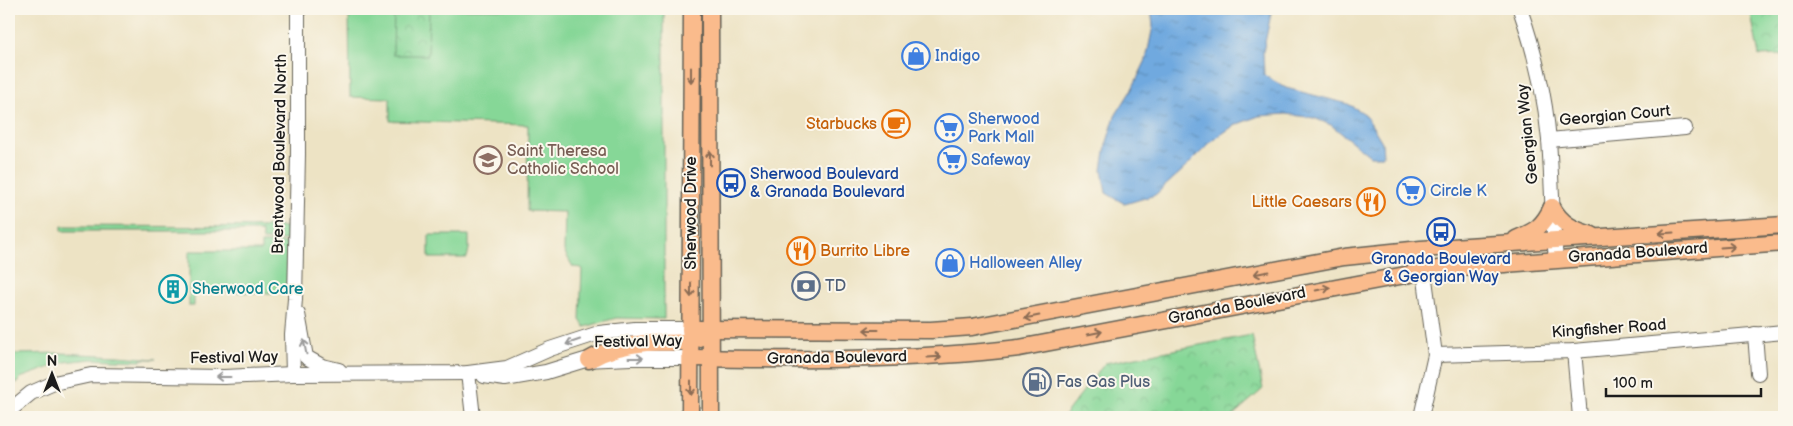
<svg xmlns="http://www.w3.org/2000/svg" width="1793" height="426" font-family="'Balsamiq Sans',sans-serif">
	<style>
		.green { fill: #86d797; stroke: #517a5a }
		.park { fill: url(#park-crowns); stroke: #517a5a }
		.water { fill: url(#water-ripples); stroke: #46627e }
		.lines { fill: none; stroke-linecap: round; stroke-linejoin: round }
		.minor-casing { stroke: #656257; stroke-width: 16 }
		.major-casing { stroke: #656257; stroke-width: 19 }
		.minor { stroke: #fff; stroke-width: 14 }
		.major { stroke: #fabb8c; stroke-width: 16 }
		.oneway { stroke: #8b6c54 }
		.oneway2 { stroke: #999 }
		.labels { text-anchor: middle; dominant-baseline: central; stroke-width: 4; stroke-linejoin: round; paint-order: stroke }
		.shop-label { font-size: 16px; fill: #366cbe; stroke: #fbf7ec; text-anchor: start }
		.street-label { font-size: 16px; fill: #1c1c1c; stroke: #fbf7ec }
		.food-label { font-size: 16px; fill: #c56008; stroke: #fbf7ec; text-anchor: end }
		.education-label { font-size: 16px; fill: #785e54; stroke: #fbf7ec; text-anchor: start }
		.transit-label { font-size: 16px; fill: #164399; stroke: #fbf7ec; text-anchor: start }
		.service-label { font-size: 16px; fill: #4e5e75; stroke: #fbf7ec; text-anchor: start }
		.culture-label { font-size: 16px; fill: #0d838f; stroke: #fbf7ec; text-anchor: start }
	</style>
	<defs>
		<pattern id="park-crowns" width="20" height="18" patternUnits="userSpaceOnUse" patternTransform="scale(1.25)"><rect width="20" height="18" fill="#86d797"/><path d="M2 6a3 3 0 1 1 6 0M12 15a3 3 0 1 1 6 0" fill="none" stroke="#73b882"/></pattern>
		<pattern id="water-ripples" width="26" height="14" patternUnits="userSpaceOnUse" patternTransform="scale(1.25)"><rect width="26" height="14" fill="#6fa9df"/><path d="M2 4q2-2 4 0t4 0M15 11q2-2 4 0t4 0" fill="none" stroke="#5a89b4"/></pattern>
	</defs>
	<rect width="100%" height="100%" fill="#fbf7ec"/>
	<filter id="ink" filterUnits="userSpaceOnUse"><feTurbulence type="fractalNoise" baseFrequency=".02" numOctaves="2"/><feDisplacementMap in="SourceGraphic" scale="10" xChannelSelector="R" yChannelSelector="G"/><feConvolveMatrix kernelMatrix="1 2 1 2 8 2 1 2 1" color-interpolation-filters="sRGB"/></filter>
	<filter id="wash" filterUnits="userSpaceOnUse"><feTurbulence type="fractalNoise" baseFrequency=".0096" numOctaves="4" result="noise"/><feDisplacementMap in="SourceGraphic" scale="20" xChannelSelector="R" yChannelSelector="G"/><feGaussianBlur stdDeviation="1.12" result="paint"/><feColorMatrix in="noise" values="0 0 0 0 0 0 0 0 0 0 0 0 0 0 0 0 0 1.4 0 .05"/><feComposite in="paint" operator="in"/></filter>
	<g filter="url(#wash)">
		<rect width="100%" height="100%" fill="#ede3c4"/>
		<g class="green">
			<path d="M349,9H664V319L616,318L585,327L580,320L582,268L573,267L564,251L565,212L527,211L528,125L390,121V98L350,97Z"/>
			<path d="M62,226L288,227V240H263L261,231H62Z"/>
			<path d="M429,235H469V249L467,258H429Z"/>
			<path d="M261,243H288V280L283,290L275,293L198,292L194,295V306H189V251H261Z"/>
			<path d="M60,353L118,356L156,359H141V361L91,359L65,362L20,378L18,383L14,382L9,375V359L12,354Z"/>
		</g>
		<g class="park">
			<path d="M394,9H429L428,55H393Z"/>
			<path d="M1750,9H1784V55L1759,56Z"/>
			<path d="M1252,335L1263,389L1231,417H1063L1105,363Z"/>
		</g>
		<path class="water" d="M1151,9H1272L1263,52L1264,75L1286,88L1348,104L1365,114L1382,142L1383,156H1370L1331,125L1314,118L1286,114L1259,116L1235,125L1213,140L1184,169L1155,195L1125,204L1106,193L1102,170L1106,145L1115,116L1132,89L1146,60L1153,26Z"/>
	</g>
	<g filter="url(#ink)">
		<g class="lines">
			<defs>
				<g id="minor">
					<path d="M1520,9C1535,52 1545,95 1549,140C1552,180 1552,220 1556,259"/>
					<path d="M1549,140L1685,128"/>
					<path d="M1421,249L1435,355L1421,417"/>
					<path d="M298,314L306,357L322,366L339,370"/>
					<path d="M1755,334L1758,373"/>
					<path d="M1574,351L1580,417"/>
					<path d="M1435,355L1574,351L1784,332"/>
					<path d="M468,373L473,417"/>
					<path d="M293,374L292,335L295,299L298,154V9"/>
					<path d="M484,376L505,379L546,372L585,360L631,358H691"/>
					<path d="M9,411L31,393L54,383L91,375L224,377L293,374L468,373L507,368L550,349L599,333L635,329H690"/>
				</g>
				<g id="major">
					<path d="M710,9L711,417"/>
					<path d="M1552,207C1561,224 1574,230 1592,235"/>
					<path d="M1516,239C1535,231 1543,227 1552,207"/>
					<path d="M690,329L931,330L972,327L1344,257L1421,249L1784,225"/>
					<path d="M691,358C800,360 911,361 1019,348L1437,269L1784,243"/>
					<path d="M589,360C606,350 625,345 646,343C664,342 684,345 701,337"/>
					<path d="M690,417L692,9"/>
				</g>
			</defs>
			<use href="#minor" class="minor-casing"/>
			<use href="#major" class="major-casing"/>
			<use href="#minor" class="minor"/>
			<use href="#major" class="major"/>
		</g>
		<defs><path id="oneway-shaft" d="M-6 0H5M1.5-3L5.5 0L1.5 3" fill="none" stroke-width="1.6" stroke-linecap="round" stroke-linejoin="round" transform="scale(1.25)"/></defs>
		<g class="oneway">
			<use href="#oneway-shaft" transform="translate(691 75) rotate(90)"/>
			<use href="#oneway-shaft" transform="translate(710 158) rotate(-90)"/>
			<use href="#oneway-shaft" transform="translate(1666 233) rotate(176)"/>
			<use href="#oneway-shaft" transform="translate(1728 247) rotate(-4)"/>
			<use href="#oneway-shaft" transform="translate(1261 273) rotate(169)"/>
			<use href="#oneway-shaft" transform="translate(1323 289) rotate(-11)"/>
			<use href="#oneway-shaft" transform="translate(691 290) rotate(90)"/>
			<use href="#oneway-shaft" transform="translate(1032 317) rotate(169)"/>
			<use href="#oneway-shaft" transform="translate(871 330) rotate(180)"/>
			<use href="#oneway-shaft" transform="translate(1095 333) rotate(-11)"/>
			<use href="#oneway-shaft" transform="translate(934 357) rotate(-3)"/>
			<use href="#oneway-shaft" transform="translate(691 388) rotate(90)"/>
		</g>
		<g class="oneway2">
			<use href="#oneway-shaft" transform="translate(573 342) rotate(161)"/>
			<use href="#oneway-shaft" transform="translate(305 347) rotate(-101)"/>
			<use href="#oneway-shaft" transform="translate(636 358)"/>
			<use href="#oneway-shaft" transform="translate(223 377) rotate(180)"/>
		</g>
	</g>
	<defs>
		<symbol id="shop-ring" viewBox="-11 -11 22 22"><circle r="9.5" fill="#fbf7ec" stroke="#3f7fe0" stroke-width="1.5"/><path d="M-5-2.5h2.3a2.7 3.5 0 0 1 5.4 0H5L5.5 6h-11ZM-1.5-2.5h3a1.5 2.3 0 0 0-3 0Z" fill="#3f7fe0"/></symbol>
		<symbol id="cafe-ring" viewBox="-11 -11 22 22"><circle r="9.5" fill="#fbf7ec" stroke="#e8710a" stroke-width="1.5"/><path d="M-5.5-4.5H6V0H3Q3 3.5 0 3.5H-2.5Q-5.5 3.5-5.5 0ZM3-3.2v2h1.7v-2ZM-6 4.5H4V6H-6Z" fill="#e8710a"/></symbol>
		<symbol id="supermarket-ring" viewBox="-11 -11 22 22"><circle r="9.5" fill="#fbf7ec" stroke="#3f7fe0" stroke-width="1.5"/><path d="M-6-5.5h2.5l.6 2H6L4.5 2H-2.5L-4.4-4H-6ZM-1.5 3.2a1.3 1.3 0 1 0 .1 0ZM3 3.2a1.3 1.3 0 1 0 .1 0Z" fill="#3f7fe0"/></symbol>
		<symbol id="school-ring" viewBox="-11 -11 22 22"><circle r="9.5" fill="#fbf7ec" stroke="#8d6e63" stroke-width="1.5"/><path d="M0-5L7-2L0 1L-7-2ZM-4 1L0 2.5L4 1V4Q0 6-4 4Z" fill="#8d6e63"/></symbol>
		<symbol id="bus-ring" viewBox="-11 -11 22 22"><circle r="9.5" fill="#fbf7ec" stroke="#1a4fb4" stroke-width="1.5"/><path d="M-5-6H5V4H4V6H2V4H-2V6H-4V4H-5ZM-3.5-4V0h7V-4ZM-3.5 1.2v1.5H-2V1.2ZM2 1.2v1.5H3.5V1.2Z" fill="#1a4fb4"/></symbol>
		<symbol id="restaurant-ring" viewBox="-11 -11 22 22"><circle r="9.5" fill="#fbf7ec" stroke="#e8710a" stroke-width="1.5"/><path d="M-5-6h1v4h1v-4h1v4h1v-4h1v5L-1.5 .5V6h-2V.5L-5-1ZM5-6V6H3V1.5H1.5Q1.5-4 5-6Z" fill="#e8710a"/></symbol>
		<symbol id="bank-ring" viewBox="-11 -11 22 22"><circle r="9.5" fill="#fbf7ec" stroke="#5c6f8a" stroke-width="1.5"/><path d="M-6-4H6V4H-6ZM0-2.3a2.3 2.3 0 1 0 0 4.6a2.3 2.3 0 1 0 0-4.6Z" fill="#5c6f8a"/></symbol>
		<symbol id="building-ring" viewBox="-11 -11 22 22"><circle r="9.5" fill="#fbf7ec" stroke="#0f9aa8" stroke-width="1.5"/><path d="M-4-6H4V6H1V3H-1V6H-4ZM-2.5-4.3h1.7v1.8h-1.7ZM.8-4.3h1.7v1.8H.8ZM-2.5-1h1.7V.8h-1.7ZM.8-1h1.7V.8H.8Z" fill="#0f9aa8"/></symbol>
		<symbol id="fuel-ring" viewBox="-11 -11 22 22"><circle r="9.5" fill="#fbf7ec" stroke="#5c6f8a" stroke-width="1.5"/><path d="M-5.5-6h7V0h2V4h1.3V-2.5L3-4.5l.8-.8L6-3V5H2.5V1h-1V6h-7ZM-4.2-4.7v3.2H.2V-4.7Z" fill="#5c6f8a"/></symbol>
	</defs>
	<g fill-rule="evenodd">
		<use href="#shop-ring" x="900" y="40" width="32" height="32"/>
		<use href="#cafe-ring" x="880" y="108" width="32" height="32"/>
		<use href="#supermarket-ring" x="933" y="112" width="32" height="32"/>
		<use href="#school-ring" x="472" y="144" width="32" height="32"/>
		<use href="#supermarket-ring" x="936" y="144" width="32" height="32"/>
		<use href="#bus-ring" x="715" y="167" width="32" height="32"/>
		<use href="#supermarket-ring" x="1395" y="175" width="32" height="32"/>
		<use href="#restaurant-ring" x="1355" y="186" width="32" height="32"/>
		<use href="#bus-ring" x="1425" y="216" width="32" height="32"/>
		<use href="#restaurant-ring" x="785" y="235" width="32" height="32"/>
		<use href="#shop-ring" x="934" y="247" width="32" height="32"/>
		<use href="#bank-ring" x="790" y="270" width="32" height="32"/>
		<use href="#building-ring" x="157" y="273" width="32" height="32"/>
		<use href="#fuel-ring" x="1021" y="366" width="32" height="32"/>
	</g>
	<g class="labels">
		<g class="shop-label">
			<text x="935" y="56">Indigo</text>
			<text x="968" y="119">Sherwood<tspan x="968" dy="18">Park Mall</tspan></text>
			<text x="971" y="160">Safeway</text>
			<text x="1430" y="191">Circle K</text>
			<text x="969" y="263">Halloween Alley</text>
		</g>
		<g class="street-label">
			<text transform="translate(1615 116) rotate(-5)">Georgian Court</text>
			<text transform="translate(1528 134) rotate(-96)">Georgian Way</text>
			<text transform="translate(280 154) rotate(-89)">Brentwood Boulevard North</text>
			<text transform="translate(691 213) rotate(-90)">Sherwood Drive</text>
			<text transform="translate(1638 253) rotate(-4)">Granada Boulevard</text>
			<text transform="translate(1237 306) rotate(-11)">Granada Boulevard</text>
			<text transform="translate(1609 329) rotate(-4)">Kingfisher Road</text>
			<text transform="translate(638 342) rotate(-1)">Festival Way</text>
			<text transform="translate(234 358) rotate(-1)">Festival Way</text>
			<text transform="translate(837 358) rotate(-1)">Granada Boulevard</text>
		</g>
		<g class="food-label">
			<text x="877" y="124">Starbucks</text>
			<text x="1352" y="202">Little Caesars</text>
			<text x="820" y="251" text-anchor="start">Burrito Libre</text>
		</g>
		<g class="education-label">
			<text x="507" y="151">Saint Theresa<tspan x="507" dy="18">Catholic School</tspan></text>
		</g>
		<g class="transit-label">
			<text x="750" y="174">Sherwood Boulevard<tspan x="750" dy="18">&amp; Granada Boulevard</tspan></text>
			<text x="1441" y="259" text-anchor="middle">Granada Boulevard<tspan x="1441" dy="18">&amp; Georgian Way</tspan></text>
		</g>
		<g class="service-label">
			<text x="825" y="286">TD</text>
			<text x="1056" y="382">Fas Gas Plus</text>
		</g>
		<g class="culture-label">
			<text x="192" y="289">Sherwood Care</text>
		</g>
	</g>
	<rect width="1793" height="426" fill="none" stroke="#fbf7ec" stroke-width="30"/>
	<g transform="translate(52 374)" stroke="#fbf7ec" stroke-width="4" paint-order="stroke">
	<path d="M0-4L9 19L0 12L-9 19Z" fill="#1c1c1c"/>
	<text y="-8" font-size="14" font-weight="bold" text-anchor="middle" fill="#1c1c1c">N</text>
	</g>
	<path d="M1606 388v8h155v-8" fill="none" stroke="#1c1c1c" stroke-width="2.5"/>
	<text x="1613" y="388" font-size="15" fill="#1c1c1c" stroke="#fbf7ec" stroke-width="4" paint-order="stroke">100 m</text>
</svg>
